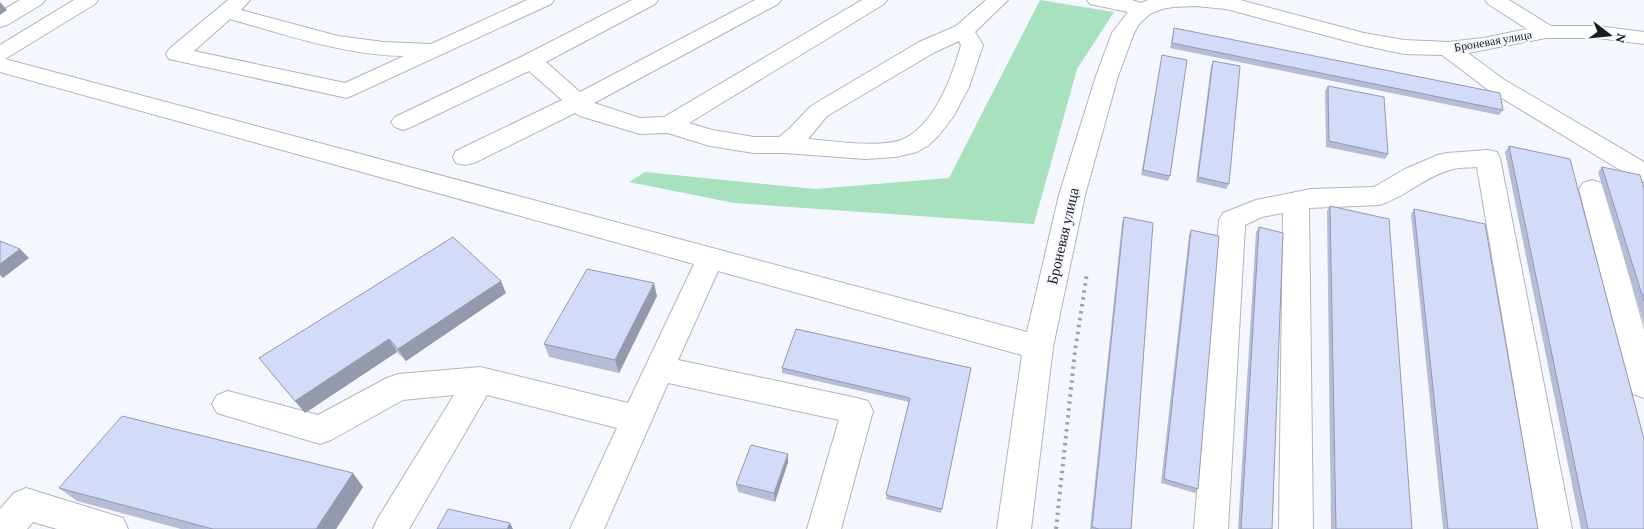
<svg xmlns="http://www.w3.org/2000/svg" width="1644" height="529" font-family="'Crimson Pro',serif">
	<style>
		.green { fill: #a8e1be }
		.lines { fill: none; stroke-linecap: round; stroke-linejoin: round }
		.minor-casing { stroke: #b3b5bc; stroke-width: 2 }
		.path { stroke: #a1a2a8; stroke-width: 4; stroke-dasharray: 2.5 4.5; stroke-linecap: butt }
		.minor { fill: #fff; fill-rule: evenodd }
		.wall { fill: #b6bcd6 }
		.shaded-wall { fill: #9499ae }
		.building { fill: #d4dbf9; stroke: #9499ae }
		.labels { text-anchor: middle; dominant-baseline: central; stroke-width: 4.5; stroke-linejoin: round; paint-order: stroke }
		.far-street-label { font-size: 12px; fill: #1c1c1f; stroke: #f5f7fe }
		.street-label { font-size: 15px; fill: #1c1c1f; stroke: #f5f7fe }
	</style>
	<rect width="100%" height="100%" fill="#f5f7fe"/>
	<path class="green" d="M1040,0L1114,12L1077,69L1034,224L734,203L629,182L645,172L815,189L949,178Z"/>
	<g class="lines">
		<defs>
			<g id="minor">
				<path d="M20,0H45L42,4L7,25L0,27V12Z"/>
				<path d="M74,0H98L95,4L5,59L1027,332L1059,195L1096,76L1112,33L1128,12L1090,4L1087,0H1132L1141,3L1148,0H1240L1364,33L1404,40L1448,42L1483,38L1527,29L1488,4L1485,0H1509L1551,26H1598L1644,32V44L1598,38H1546L1468,53L1503,79L1644,162V182L1635,179L1487,89L1442,55L1404,54L1362,45L1226,9L1196,6L1173,7L1162,9L1150,14L1139,24L1134,33L1118,76L1085,195L1053,347L1031,529H997L1022,355L718,271L678,360L857,398L868,401L873,411L841,529H807L839,420L668,383L604,529H570L617,428L487,395L409,529H373L378,518L454,395L403,400L331,440L320,444L217,413L212,404L217,395L228,391L318,415L387,378L398,374L480,367L628,403L694,264L0,72V45Z"/>
				<path d="M228,0H250L241,10L338,36L383,42L431,44L527,0H554L551,4L347,98L169,59L166,54L169,49ZM230,19C287,35 344,55 404,56L345,83L194,51Z"/>
				<path d="M632,0H658L655,4L546,62L580,92L755,0H781L778,4L594,103L640,118L664,117L862,0H887L884,4L689,123L712,130L754,137H779L790,128L811,106L919,42L956,26L986,0H1008L975,32L983,45L969,87L953,117L939,135L929,145L917,152L896,157L865,159L785,153H754L710,146L668,133L640,134L580,116L575,113L474,163L465,165L456,163L453,157L456,151L562,100L529,71L411,127L403,130L395,127L391,122L395,117L523,56ZM959,41L961,45C952,77 934,127 901,140C879,148 832,141 808,139L827,116L935,52Z"/>
				<path d="M1488,150L1497,152L1500,158L1572,529H1538L1477,167C1468,168 1458,167 1450,170C1424,177 1404,198 1379,205L1309,208L1313,529H1279L1283,213L1262,217L1245,225L1228,529H1194L1219,220L1223,213L1256,200L1311,189L1374,187L1405,169L1438,155L1447,153Z"/>
				<path d="M1592,180L1601,183L1605,189L1644,330V398L1633,394L1629,385L1579,189L1583,183Z"/>
				<path d="M26,488L123,518L128,529H57L33,522L27,529H0V509L14,493Z"/>
			</g>
		</defs>
		<use href="#minor" class="minor-casing"/>
		<path class="path" d="M1056,529L1075,351L1087,273"/>
		<use href="#minor" class="minor"/>
	</g>
	<g class="wall">
		<path d="M1174,28L1503,110L1499,115L1170,48Z"/>
		<path d="M1162,55L1170,176L1168,181L1141,175L1161,61Z"/>
		<path d="M1213,61L1229,184L1226,189L1196,182L1211,66Z"/>
		<path d="M1328,86L1388,154L1385,159L1326,147L1325,91Z"/>
		<path d="M1509,146L1644,529H1581L1505,152Z"/>
		<path d="M1602,167L1644,188V324L1598,172Z"/>
		<path d="M1330,206L1412,529H1331L1327,211Z"/>
		<path d="M1414,209L1538,529H1443L1411,214Z"/>
		<path d="M1124,217L1131,529H1090L1122,223Z"/>
		<path d="M1259,227L1272,529H1238L1256,232Z"/>
		<path d="M1191,230L1198,489L1195,493L1161,483L1189,235Z"/>
		<path d="M506,293L406,361L397,352L305,413L259,358Z"/>
		<path d="M657,296L619,373L549,357L544,344Z"/>
		<path d="M782,368H971L941,513L886,499L909,402L782,373Z"/>
		<path d="M788,454V462L775,502L738,492L736,484Z"/>
		<path d="M363,487L336,529H181L77,501L59,488Z"/>
	</g>
	<g class="shaded-wall">
		<path d="M0,2L7,10L0,15Z"/>
		<path d="M20,249L29,258L3,278L0,275V264Z"/>
		<path d="M501,281L506,293L406,361L398,349Z"/>
		<path d="M654,283L657,296L619,373L615,360Z"/>
		<path d="M389,339L397,352L305,413L295,401Z"/>
		<path d="M788,454V462L775,502L774,493Z"/>
		<path d="M353,473L363,487L336,529H316Z"/>
		<path d="M510,523L513,529H507Z"/>
	</g>
	<g class="building">
		<path d="M1174,28L1500,93L1503,110L1172,43Z"/>
		<path d="M1162,55L1187,60L1170,176L1143,170Z"/>
		<path d="M1213,61L1240,66L1229,184L1198,177Z"/>
		<path d="M1328,86L1384,97L1388,154L1329,141Z"/>
		<path d="M1509,146L1570,159L1644,439V529H1588Z"/>
		<path d="M1602,167L1640,175L1644,188V301Z"/>
		<path d="M1330,206L1389,219L1412,529H1336Z"/>
		<path d="M1414,209L1485,224L1538,529H1448Z"/>
		<path d="M1124,217L1153,223L1131,529H1099L1092,527Z"/>
		<path d="M1259,227L1283,233L1272,529H1241Z"/>
		<path d="M1191,230L1219,236L1198,489L1164,479Z"/>
		<path d="M453,237L501,281L398,349L389,339L295,401L259,358Z"/>
		<path d="M0,241L20,249L0,264Z"/>
		<path d="M587,269L654,283L615,360L544,344Z"/>
		<path d="M796,329L971,368L942,509L886,495L910,398L782,368Z"/>
		<path d="M122,416L353,473L316,529H213L59,488Z"/>
		<path d="M751,445L788,454L774,493L736,484Z"/>
		<path d="M448,509L510,523L507,529H437Z"/>
	</g>
	<g class="labels">
		<g class="far-street-label">
			<text transform="translate(1493 41) rotate(-10)">Броневая улица</text>
		</g>
		<g class="street-label">
			<text transform="translate(1063 236) rotate(-77)">Броневая улица</text>
		</g>
	</g>
	<g transform="translate(1609 35) rotate(106)" stroke="#f5f7fe" stroke-width="4" paint-order="stroke">
	<path d="M0-4L9 19L0 12L-9 19Z" fill="#1c1c1f"/>
	<text y="-8" font-size="14" font-weight="bold" text-anchor="middle" fill="#1c1c1f">N</text>
	</g>
</svg>
